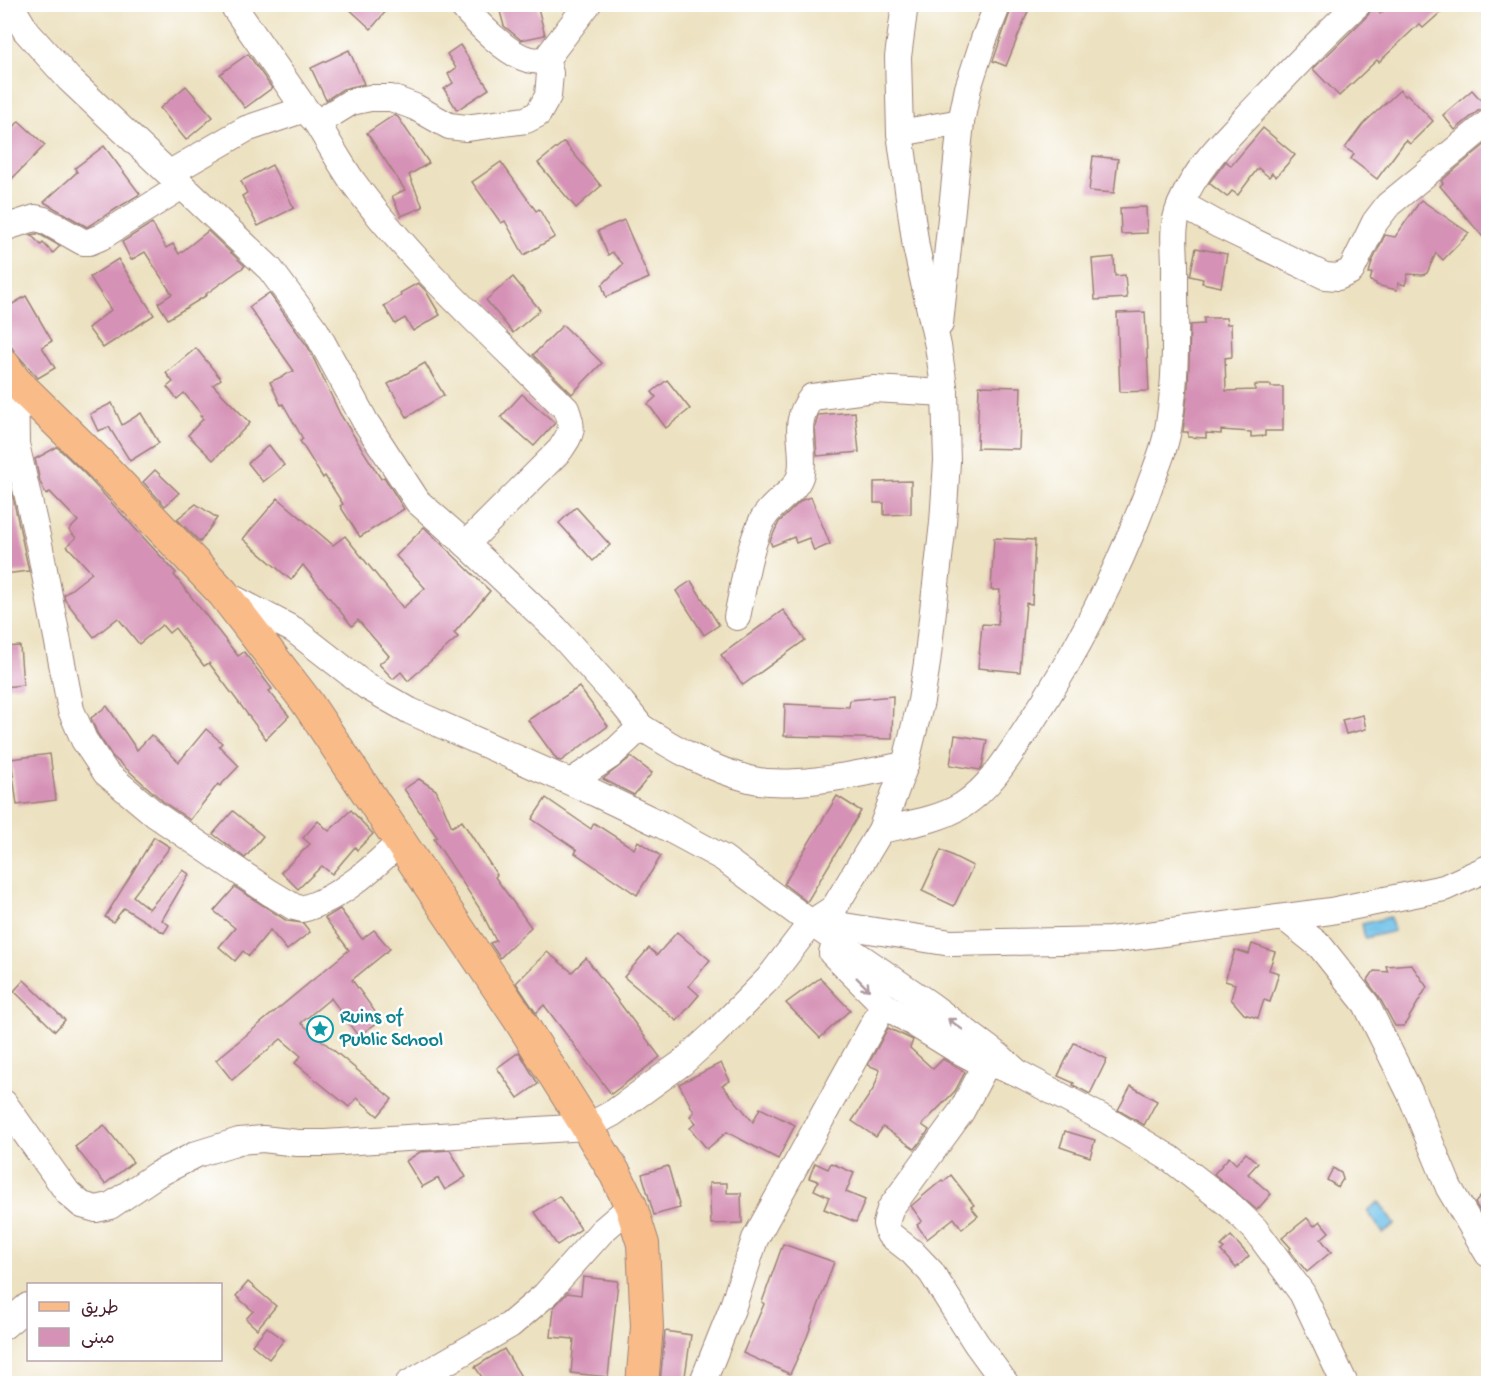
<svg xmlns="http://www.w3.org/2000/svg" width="1493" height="1388" font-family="'Gochi Hand','Playpen Sans Arabic',sans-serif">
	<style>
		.water { fill: url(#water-ripples); stroke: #5c708a; stroke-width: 1.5 }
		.building { fill: #d692b6 }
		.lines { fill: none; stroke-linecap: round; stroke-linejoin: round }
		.minor-casing { stroke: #9b8076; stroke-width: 28 }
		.major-casing { stroke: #9b8076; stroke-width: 34 }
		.minor { stroke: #fff; stroke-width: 26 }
		.major { stroke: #f9bc89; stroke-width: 32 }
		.oneway { stroke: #ae9aa0 }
		.labels { text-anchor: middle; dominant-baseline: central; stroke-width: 5; stroke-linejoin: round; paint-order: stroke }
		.culture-label { font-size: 20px; fill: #0d838f; stroke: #fff; text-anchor: start }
	</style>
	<defs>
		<pattern id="water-ripples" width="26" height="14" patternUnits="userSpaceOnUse" patternTransform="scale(1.5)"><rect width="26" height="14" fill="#6dc1e9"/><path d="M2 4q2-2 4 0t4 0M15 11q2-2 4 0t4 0" fill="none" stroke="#60a5c8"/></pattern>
	</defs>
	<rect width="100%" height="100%" fill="#fff"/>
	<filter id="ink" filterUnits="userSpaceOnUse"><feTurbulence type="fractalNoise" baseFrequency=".0167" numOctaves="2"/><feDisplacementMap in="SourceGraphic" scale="12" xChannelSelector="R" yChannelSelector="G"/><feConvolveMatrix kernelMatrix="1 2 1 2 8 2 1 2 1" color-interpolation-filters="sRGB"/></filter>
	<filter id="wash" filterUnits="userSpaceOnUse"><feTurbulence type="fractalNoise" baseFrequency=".008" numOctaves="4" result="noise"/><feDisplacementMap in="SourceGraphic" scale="24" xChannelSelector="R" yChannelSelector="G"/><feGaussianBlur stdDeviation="1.35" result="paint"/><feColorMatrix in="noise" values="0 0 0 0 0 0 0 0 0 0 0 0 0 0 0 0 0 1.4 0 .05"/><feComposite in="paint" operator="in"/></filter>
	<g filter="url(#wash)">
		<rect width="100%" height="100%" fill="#ece1c0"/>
		<g class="water">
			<path d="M1390,917L1394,931L1365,938L1362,924Z"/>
			<path d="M1379,1202L1395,1224L1383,1233L1367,1211Z"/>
		</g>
		<g id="blocks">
			<g class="building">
				<path d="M344,4H392L371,29Z"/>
				<path d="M498,4H537L545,35L521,40L504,26Z"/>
				<path d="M1013,4H1031L1006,66L993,61Z"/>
				<path d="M1391,4H1450L1423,28L1419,24L1379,62L1377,60L1339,96L1313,69L1368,15L1373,6L1380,14Z"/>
				<path d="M460,45L489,89L457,110L444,89L453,83L448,74L456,68L447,54Z"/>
				<path d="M349,50L364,84L343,89L326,100L311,68Z"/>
				<path d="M248,54L272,88L245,108L220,74Z"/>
				<path d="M186,86L213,117L186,140L160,108Z"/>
				<path d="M1400,90L1405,96L1407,94L1433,121L1410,144L1406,140L1377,179L1351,159L1354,154L1345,148L1363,124Z"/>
				<path d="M1472,90L1488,108L1478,111L1455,130L1443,115Z"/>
				<path d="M394,115L398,117L429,163L409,175L423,207L401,216L392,196L405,190L367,133Z"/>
				<path d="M4,120L13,128L19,121L45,145L4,187Z"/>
				<path d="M1263,128L1295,155L1276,177L1272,173L1269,177L1258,168L1238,195L1232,191L1227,197L1209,183L1226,161L1231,166Z"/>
				<path d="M564,142L601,186L576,208L538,163Z"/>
				<path d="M1488,142V243L1440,186L1443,183L1441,181Z"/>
				<path d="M104,146L140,194L87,227L44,202L77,172L75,168Z"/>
				<path d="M1093,156L1118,159L1114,193L1089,191Z"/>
				<path d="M501,162L536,211L539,209L555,237L524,255L505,221L501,223L472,182Z"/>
				<path d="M272,165L294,208L258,226L242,196L247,193L241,181Z"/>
				<path d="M1421,200L1469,233L1443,260L1436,253L1427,273L1423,275L1408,274L1405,285L1398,283L1397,290L1376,285V283L1370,281L1372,273H1369L1372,262L1385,235L1395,237Z"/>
				<path d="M1146,207L1147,233L1121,234L1120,208Z"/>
				<path d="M624,220L649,278L606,297L602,285L623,264L612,252L608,255L598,231Z"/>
				<path d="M152,223L166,248L173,244L179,254L208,231L245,266L206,294L207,295L168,319L158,303L172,294L145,252L131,260L122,242Z"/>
				<path d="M36,234H39L60,246L53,253L43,243L41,245L31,235Z"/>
				<path d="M1196,248L1227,254L1221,287L1202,283L1203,279L1190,276Z"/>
				<path d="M1114,257L1115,276L1125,275L1127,298L1095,300L1092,259Z"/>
				<path d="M118,259L154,315L103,348L88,328L111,310L90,277Z"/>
				<path d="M513,277L540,310L513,333L486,300Z"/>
				<path d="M418,283L426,291L440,315L413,331L405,318L395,324L384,306L401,296L400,293Z"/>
				<path d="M269,293L308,347L340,414L381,479L384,477L404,509L360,537L340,506L343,504L325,476L323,478L300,441L303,439L283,404L281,405L270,382L294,371L249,307Z"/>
				<path d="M26,296L52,341L42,347L55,368L38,378L14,351L4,334V309Z"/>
				<path d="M1145,312L1149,391L1120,392L1117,313Z"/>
				<path d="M1204,318H1226L1227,324H1231L1232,357L1225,358L1226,391L1255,390V385H1271V387H1283V431H1265V436L1251,437V432L1221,430V434L1206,433V438L1188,437V432H1183L1188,388L1190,325L1204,324Z"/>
				<path d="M563,325L602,363L572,394L533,355Z"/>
				<path d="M196,348L221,379L213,385L250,423L213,460L188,435L203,419L200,416L202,415L184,393L177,399L167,387L173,382L166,373Z"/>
				<path d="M425,363L444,395L407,417L388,384Z"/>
				<path d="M667,380L690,409L666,428L648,404L656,397L652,392Z"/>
				<path d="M979,386L1021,387L1019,449L977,448Z"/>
				<path d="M522,394L555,423L534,446L501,417Z"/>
				<path d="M112,403L122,425L141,413L159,443L130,461L109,427L98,431L90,414Z"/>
				<path d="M855,412L859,452L817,456L815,427L818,415Z"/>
				<path d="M269,445L284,465L263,482L248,463Z"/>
				<path d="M57,447L84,473L176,573L174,575L238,656L244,652L272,689L269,691L289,716L266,739L209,663L204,666L175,628L169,633L162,625L139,644L118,618L94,637L65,600L64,595L92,573L67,546L76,538L69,530L78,521L50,492L46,494L40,482L35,459Z"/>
				<path d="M155,470L179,493L165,506L143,482Z"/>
				<path d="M911,481V514L884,515V503H874V482Z"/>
				<path d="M12,493L29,571L4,574V495Z"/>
				<path d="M811,497L830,544L814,551L809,538L796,543L794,537L772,546L770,541L779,522L802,500Z"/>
				<path d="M278,498L333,545L345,536L403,608L425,588L396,556L424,527L490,591L454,633L458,637L408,681L401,672L393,679L379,664L389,656L358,620L352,626L303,565L291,580L243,539Z"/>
				<path d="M196,504L217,518L200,542L177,519Z"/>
				<path d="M576,507L610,545L593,561L559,523Z"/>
				<path d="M994,538L1035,540L1032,604L1026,603L1020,672L978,668L982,624L998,625L1000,590H991Z"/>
				<path d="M691,581L719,625L704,635L676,591Z"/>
				<path d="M783,610L805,640L743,685L721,655Z"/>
				<path d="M20,646L23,685L4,687V647Z"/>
				<path d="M579,687L608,726L561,761L557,760L528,720Z"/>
				<path d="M893,696L892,739L784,736L785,704L849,707L850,700Z"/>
				<path d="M107,706L137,750L151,735L179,762L206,729L222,743L219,746L239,766L220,786L218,784L190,820L165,803L112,756L97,733L91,718Z"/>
				<path d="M1363,715L1366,729L1346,734L1342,720Z"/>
				<path d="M955,735L987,740L982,767L980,770L950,765Z"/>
				<path d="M50,754L56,800L17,805L11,759Z"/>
				<path d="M631,757L652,773L634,795L603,779Z"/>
				<path d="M419,779L436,790L452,827L462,821L497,875L495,877L531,927L500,958L490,943L496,941L480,909L434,839L437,837L404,789Z"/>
				<path d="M837,796L861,811L807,902L784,884Z"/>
				<path d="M546,798L591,829L594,823L634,849L638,841L661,856L637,895L575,853L577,850L532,819Z"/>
				<path d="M351,810L373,834L357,850L355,847L332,874L322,866L298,889L281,872L310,844L303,838L318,821L329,831Z"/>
				<path d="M233,811L263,836L245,858L213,834Z"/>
				<path d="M154,837L170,847L133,896L149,909L183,870L189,874L162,920L169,925L164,933L124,908L113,922L105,917Z"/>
				<path d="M941,850L973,866L954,906L922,891Z"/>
				<path d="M235,887L287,921L303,923L310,932L287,950L270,930L249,956L243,951L235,961L219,947L235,928L214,911Z"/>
				<path d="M340,909L362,939L374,930L390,949L352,980L381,1020L358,1036L331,998L301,1023L392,1099L378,1116L357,1098L349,1107L295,1063L301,1056L281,1039L232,1080L216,1060L349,950L325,918Z"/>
				<path d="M677,932L710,960L689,986L699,995L677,1021L624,977L649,948L657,955Z"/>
				<path d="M1252,944L1275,952L1269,970L1279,973L1270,1002L1264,1000L1258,1018L1244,1014L1231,999L1235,984L1225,981L1235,950L1249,954Z"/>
				<path d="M547,952L572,972L586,958L660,1057L611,1094L544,1005L536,1013L516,983Z"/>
				<path d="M1411,964L1427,987L1404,1026H1395L1379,997L1367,981L1374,971L1388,972L1386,966Z"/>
				<path d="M820,978L850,1010L820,1038L786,1003Z"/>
				<path d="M24,980L65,1020L55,1031L14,991Z"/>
				<path d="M888,1028L913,1040L910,1048L933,1069L943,1059L965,1072L955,1091L922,1125L929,1130L915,1149L883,1127L876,1137L852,1121L874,1088L880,1070L868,1065Z"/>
				<path d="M1074,1043L1107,1059L1090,1094L1073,1085L1074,1083L1058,1076Z"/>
				<path d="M519,1052L538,1084L518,1098L497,1068Z"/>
				<path d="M721,1063L730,1081L722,1085L753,1122L760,1108L795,1125L778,1159L727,1132L707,1149L690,1128L696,1123L690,1116L694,1112L679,1084Z"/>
				<path d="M1131,1086L1157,1101L1144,1125L1118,1110Z"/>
				<path d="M104,1125L133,1162L105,1184L75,1147Z"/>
				<path d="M1065,1131L1095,1140L1090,1157L1060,1147Z"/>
				<path d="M450,1150L466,1177L445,1190L438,1178L422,1187L406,1161L420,1152Z"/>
				<path d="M1246,1153L1258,1163L1248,1174L1271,1194L1257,1210L1214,1174L1229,1157L1236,1164Z"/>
				<path d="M815,1163L828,1169L831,1163L854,1173L846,1192L865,1200L856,1222L824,1209L829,1197L814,1190L818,1181L809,1178Z"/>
				<path d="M668,1166L680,1208L654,1215L642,1174Z"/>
				<path d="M1333,1168L1341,1173L1343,1179L1338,1187L1327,1180Z"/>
				<path d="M951,1175L974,1205L971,1207L978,1216L962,1229L954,1218L927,1239L917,1225L922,1221L911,1206L942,1180L943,1182Z"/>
				<path d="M709,1183H727V1193H741L742,1223L711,1224Z"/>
				<path d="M1488,1188V1224L1475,1203Z"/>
				<path d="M559,1196L581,1229L557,1245L535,1212Z"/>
				<path d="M1307,1218L1314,1226L1320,1221L1329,1232L1321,1239L1331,1252L1307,1272L1289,1250L1291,1248L1282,1238Z"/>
				<path d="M1231,1236L1249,1256L1236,1268L1221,1251L1224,1248L1221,1246Z"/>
				<path d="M783,1244L834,1262L807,1337L790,1374L743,1353L764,1304L762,1302Z"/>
				<path d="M583,1277L618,1281L608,1377L571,1373L574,1339L551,1337L554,1307L567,1293L581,1295Z"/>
				<path d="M248,1282L276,1306L257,1329L246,1319L253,1311L236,1296Z"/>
				<path d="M267,1327L284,1340L269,1359L252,1345Z"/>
				<path d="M665,1331L691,1335L684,1383H660Z"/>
				<path d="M504,1349L525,1383H486L475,1367Z"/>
			</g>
		</g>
	</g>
	<g filter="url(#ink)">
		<use href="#blocks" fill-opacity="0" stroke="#9b8076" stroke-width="1.5"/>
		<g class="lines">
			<defs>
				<g id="minor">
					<path d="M10,4L26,31L69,79L270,269L316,331L365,421L418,502L466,544L555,628L622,703L641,727L610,756L571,782"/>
					<path d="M232,4L305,109"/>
					<path d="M461,4C475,21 510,58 532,60C536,61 542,60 546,59L588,4"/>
					<path d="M317,123C329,143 340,163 353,182C414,266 493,336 566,409C574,430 572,432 560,450L466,544"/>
					<path d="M900,133L961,122"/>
					<path d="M170,173L246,129L305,109L317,123L351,102L370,98H391L415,107L449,126L466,128L526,120L538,114L548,96L550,73L546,59"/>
					<path d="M1181,204L1219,225L1325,276L1338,277L1351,271L1375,222L1388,205L1488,123"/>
					<path d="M4,228L35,218L44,220L83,242H89L101,237L182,186"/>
					<path d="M940,324L961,122L968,88L984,39L998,4"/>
					<path d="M15,381L16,444L40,549L71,710L84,740L106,773L156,815L269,892L294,907L302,909C340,899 374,867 401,841"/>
					<path d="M223,593L294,630L366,686L410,711L595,793L660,824L723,858L811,923L929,1004L1000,1057L1018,1073"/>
					<path d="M737,617C744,585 748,548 763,519C773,501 797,492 801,473C806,444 790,424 812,397L874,389L945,393"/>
					<path d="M641,727C675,749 710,769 749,779C790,790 863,773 905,765"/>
					<path d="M881,830C909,824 939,820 963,805C992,786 1010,754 1028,727C1076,654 1115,578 1146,496C1154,472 1166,448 1169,423C1177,375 1175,325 1175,276C1176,249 1170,231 1180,206C1198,163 1230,135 1261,102C1292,69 1324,35 1358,4"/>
					<path d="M822,917L844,926L951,943L1110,940L1331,911L1444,888L1488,868"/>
					<path d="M1285,918L1320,946L1366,1004L1410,1093L1449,1188L1488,1254"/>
					<path d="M832,953L884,1005L954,1048L973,1058L1018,1073L1108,1121L1171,1159L1231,1206L1255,1229L1302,1293L1345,1384"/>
					<path d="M987,1063L961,1112L890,1209L886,1224L889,1234L912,1252L931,1272L976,1343L1006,1384"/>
					<path d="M4,1103L68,1193L82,1205L96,1209L110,1206L156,1175L197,1154L239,1141L263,1139L298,1143H325L587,1127L613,1113L682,1063L714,1034L769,978L811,923L834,908L881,830L905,765L921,701L927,663L943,523L947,461L945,393L938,346L916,247L900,133L898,57L905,4"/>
					<path d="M4,1326L28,1306"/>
					<path d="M408,1384L510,1325L545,1295L602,1231L631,1206"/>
					<path d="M702,1384L732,1309L755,1239L884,1005"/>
				</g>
				<path id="major" d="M4,365L15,381L104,468L223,593L306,701L517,1016L587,1127L616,1175L631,1206L643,1244L647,1327L642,1384"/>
			</defs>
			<use href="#minor" class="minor-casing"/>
			<use href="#major" class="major-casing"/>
			<use href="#minor" class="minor"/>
			<use href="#major" class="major"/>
		</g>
		<defs><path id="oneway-shaft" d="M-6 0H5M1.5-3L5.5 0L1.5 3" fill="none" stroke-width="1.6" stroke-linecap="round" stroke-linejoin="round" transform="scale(1.5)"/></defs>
		<g class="oneway">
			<use href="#oneway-shaft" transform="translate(863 984) rotate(45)"/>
			<use href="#oneway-shaft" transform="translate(955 1024) rotate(-143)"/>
		</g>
	</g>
	<defs>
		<symbol id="sight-ring" viewBox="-11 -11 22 22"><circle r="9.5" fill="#fff" stroke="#0f9aa8" stroke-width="1.5"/><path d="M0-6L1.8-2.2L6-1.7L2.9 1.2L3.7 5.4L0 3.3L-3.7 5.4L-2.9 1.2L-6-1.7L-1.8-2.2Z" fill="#0f9aa8"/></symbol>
	</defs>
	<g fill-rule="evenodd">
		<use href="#sight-ring" x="305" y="1014" width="30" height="30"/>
	</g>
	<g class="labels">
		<g class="culture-label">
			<text x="340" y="1018">Ruins of<tspan x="340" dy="23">Public School</tspan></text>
		</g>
	</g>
	<rect width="1493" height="1388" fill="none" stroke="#fff" stroke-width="24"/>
	<rect x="27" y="1283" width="195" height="78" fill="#ffffff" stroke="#b7a5aa" stroke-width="1.5"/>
	<rect x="39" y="1302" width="30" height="9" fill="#f9bc89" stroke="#b7a5aa" stroke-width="1.5"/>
	<text x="81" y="1313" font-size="18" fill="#4a1f2b">طريق</text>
	<rect x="39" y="1328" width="30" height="18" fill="#d692b6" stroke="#b7a5aa" stroke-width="1.5"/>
	<text x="81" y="1343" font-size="18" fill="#4a1f2b">مبنى</text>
</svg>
